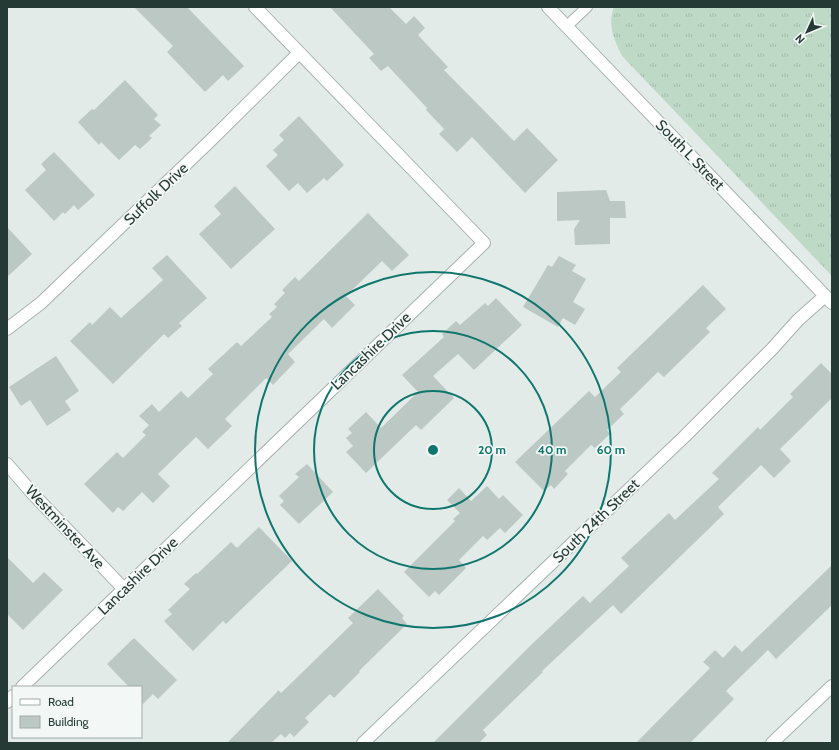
<svg xmlns="http://www.w3.org/2000/svg" width="839" height="750" font-family="Cabin,sans-serif">
	<style>
		.grass { fill: url(#grass-tufts) }
		.building { fill: #bcc8c4 }
		.lines { fill: none; stroke-linecap: round; stroke-linejoin: round }
		.service-casing { stroke: #a6b2af; stroke-width: 12 }
		.minor-casing { stroke: #a6b2af; stroke-width: 14 }
		.tertiary-casing { stroke: #a6b2af; stroke-width: 14 }
		.service { stroke: #fff; stroke-width: 10 }
		.minor { stroke: #fff; stroke-width: 12 }
		.tertiary { stroke: #fff; stroke-width: 12 }
		.ring { fill: none; stroke: #0f766e; stroke-width: 2 }
		.labels { text-anchor: middle; dominant-baseline: central; stroke-width: 3.5; stroke-linejoin: round; paint-order: stroke }
		.street-label { font-size: 15px; fill: #253a35; stroke: #f3f8f6 }
		.centre { fill: #0f766e; stroke: #f3f8f6; stroke-width: 2 }
		.ring-label { font-size: 12px; text-anchor: middle; font-weight: bold; fill: #0f766e; stroke: #f3f8f6; stroke-width: 3.5; stroke-linejoin: round; paint-order: stroke }
	</style>
	<defs>
		<pattern id="grass-tufts" width="24" height="20" patternUnits="userSpaceOnUse"><rect width="24" height="20" fill="#bfd9c7"/><path d="M3 7l-1-3M5 7V3M7 7l1-3M15 17l-1-3M17 17v-4M19 17l1-3" fill="none" stroke="#a4bbac"/></pattern>
	</defs>
	<rect width="100%" height="100%" fill="#e3ebe8"/>
	<path class="grass" d="M614,7H832V276L622,56C614,39 607,26 614,7Z"/>
	<g class="building">
		<path d="M134,7H187L244,66L228,81L223,75L205,92L167,52L173,46Z"/>
		<path d="M330,7H389L406,24L414,16L425,28L418,35L448,67L444,70L514,141L527,128L558,160L525,193L472,137L457,152L439,134L444,129L426,110L427,108L388,66L381,71L369,58L374,54Z"/>
		<path d="M125,80L158,115L154,119L161,125L149,136L152,138L140,149L135,145L119,160L101,142L99,145L78,122L92,109L94,110Z"/>
		<path d="M299,116L344,165L327,181L324,178L307,193L298,183L289,191L266,166L278,155L273,150L284,140L279,135Z"/>
		<path d="M54,152L95,195L78,210L74,205L65,214L63,212L54,221L25,190L46,170L41,164Z"/>
		<path d="M235,186L275,229L231,269L199,234L221,214L214,206Z"/>
		<path d="M606,190L610,201H625L626,218H610V244L575,245L574,229L580,220L557,221V192Z"/>
		<path d="M368,213L409,255L392,271L382,261L346,296L355,305L332,328L324,319L288,354L295,362L273,385L266,378L225,419L232,426L208,449L196,437L158,474L170,486L153,503L142,492L123,511L118,507L113,513L84,484L117,452L123,458L146,435L142,432L149,425L139,416L152,404L159,412L181,391L188,398L213,374L208,369L237,342L241,346L272,317L269,314L277,307L274,304L285,293L282,290L295,277L299,281Z"/>
		<path d="M7,227L32,254L7,277Z"/>
		<path d="M167,255L207,298L179,323L182,326L168,338L164,334L113,384L70,341L90,322L92,325L110,307L121,318L163,280L152,268Z"/>
		<path d="M559,256L576,265L572,271L586,279L573,302L585,309L575,325L563,318L558,327L523,307L548,265L552,267Z"/>
		<path d="M703,285L726,309L706,328L710,332L664,377L658,372L620,409L624,414L607,430L610,434L595,448L591,445L565,471L568,474L554,489L551,485L544,491L515,462L589,391L595,397L621,372L617,368Z"/>
		<path d="M496,298L522,325L474,370L458,354L433,376L454,398L421,430L416,425L366,473L346,452L353,446L346,438L352,433L348,429L366,412L381,428L418,392L402,375L444,337L442,334L456,321L460,325L485,303L488,306Z"/>
		<path d="M56,356L79,391L65,401L71,410L47,426L30,400L21,406L9,387Z"/>
		<path d="M821,363L832,374V398L780,449L791,461L774,478L761,465L718,507L724,514L621,614L613,605L542,671L543,672L483,730L487,735L479,743H433L533,643L583,596L590,603L629,566L621,558L639,541L669,513L675,520L719,479L712,473L758,427L760,430L793,397L790,394Z"/>
		<path d="M307,464L333,492L299,524L280,505L284,501L279,496L299,477L295,474Z"/>
		<path d="M487,486L499,499L503,495L523,515L505,533L500,528L487,540L483,536L459,560L466,568L439,595L435,591L429,597L404,572L455,521L453,519L460,513L447,500L459,488L471,501Z"/>
		<path d="M259,527L292,561L226,624L223,621L193,651L164,621L172,614L168,610L190,589L184,584L196,573L197,574L231,542L237,548Z"/>
		<path d="M7,557L33,583L44,572L63,590L23,630L7,614Z"/>
		<path d="M832,565V605L776,659L768,650L726,691L734,699L690,743H636L710,668L703,662L715,650L723,658L735,645L742,652Z"/>
		<path d="M378,589L404,616L402,618L407,624L359,671L360,672L334,698L330,694L305,718L309,722L294,737L290,733L285,738L281,734L271,743H227L276,693L278,690L281,693L353,623L348,618Z"/>
		<path d="M134,638L177,680L158,699L153,694L141,706V687H129L107,664Z"/>
	</g>
	<g class="lines">
		<defs>
			<path id="service" d="M567,26L587,7"/>
			<g id="minor">
				<path d="M7,329L41,303L209,142L299,53"/>
				<path d="M7,464L33,494L124,589"/>
				<path d="M22,687L484,243L255,7"/>
				<path d="M7,702L13,696"/>
				<path d="M363,743L685,436L772,349L798,320L825,296"/>
				<path d="M772,743L832,686"/>
			</g>
			<path id="tertiary" d="M548,7L832,303"/>
		</defs>
		<use href="#service" class="service-casing"/>
		<use href="#minor" class="minor-casing"/>
		<use href="#tertiary" class="tertiary-casing"/>
		<use href="#service" class="service"/>
		<use href="#minor" class="minor"/>
		<use href="#tertiary" class="tertiary"/>
	</g>
	<g class="ring">
		<circle cx="433" cy="450" r="59"/>
		<circle cx="433" cy="450" r="119"/>
		<circle cx="433" cy="450" r="178"/>
	</g>
	<g class="labels">
		<g class="street-label">
			<text transform="translate(690 155) rotate(46)">South L Street</text>
			<text transform="translate(156 194) rotate(-44)">Suffolk Drive</text>
			<text transform="translate(371 351) rotate(-44)">Lancashire Drive</text>
			<text transform="translate(596 521) rotate(-44)">South 24th Street</text>
			<text transform="translate(65 527) rotate(47)">Westminster Ave</text>
			<text transform="translate(138 576) rotate(-44)">Lancashire Drive</text>
		</g>
	</g>
	<circle cx="433" cy="450" r="6" class="centre"/>
	<g class="ring-label">
		<text x="492" y="454">20 m</text>
		<text x="552" y="454">40 m</text>
		<text x="611" y="454">60 m</text>
	</g>
	<rect width="839" height="750" fill="none" stroke="#253a35" stroke-width="16"/>
	<rect x="12" y="686" width="130" height="52" fill="#f3f8f6" stroke="#a1aca9"/>
	<rect x="20" y="699" width="20" height="6" fill="#ffffff" stroke="#a1aca9"/>
	<text x="48" y="706" font-size="12" fill="#253a35">Road</text>
	<rect x="20" y="716" width="20" height="12" fill="#bcc8c4" stroke="#a1aca9"/>
	<text x="48" y="726" font-size="12" fill="#253a35">Building</text>
	<g transform="translate(807 32) rotate(226)" stroke="#f3f8f6" stroke-width="3" paint-order="stroke">
	<path d="M0-3L7 15L0 10L-7 15Z" fill="#253a35"/>
	<text y="-6" font-size="11" font-weight="bold" text-anchor="middle" fill="#253a35">N</text>
	</g>
</svg>
